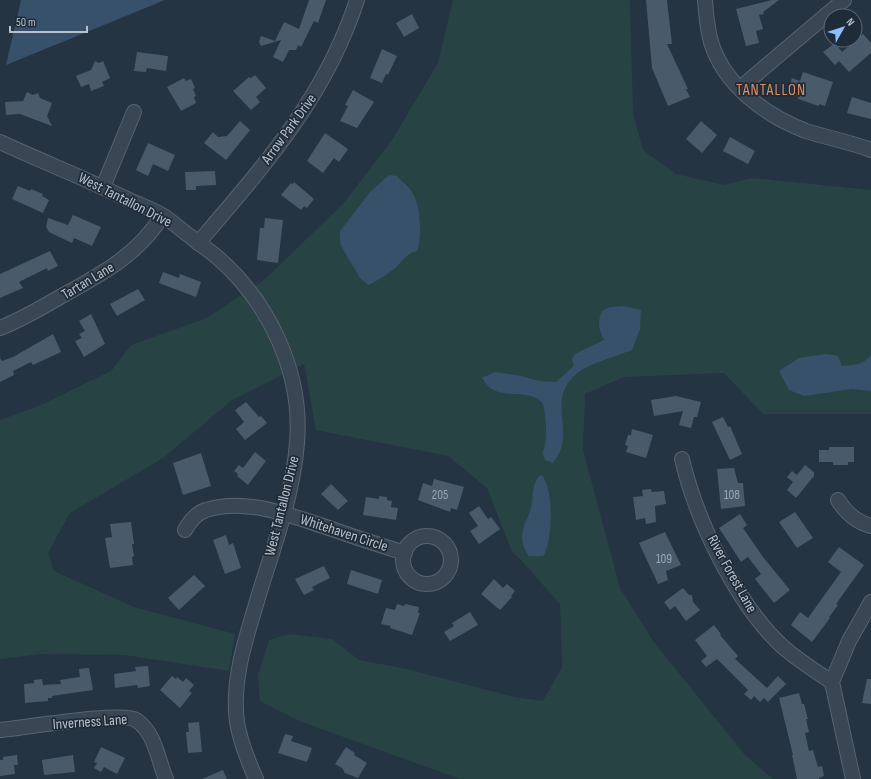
<svg xmlns="http://www.w3.org/2000/svg" width="871" height="779" font-family="'Sofia Sans Condensed',sans-serif">
	<style>
		.green { fill: #274344 }
		.water { fill: #38516b }
		.building { fill: #495a6a }
		.lines { fill: none; stroke-linecap: round; stroke-linejoin: round }
		.minor-casing { stroke: #586470; stroke-width: 16 }
		.minor { stroke: #394653; stroke-width: 14 }
		.labels { text-anchor: middle; dominant-baseline: central; stroke-width: 3.5; stroke-linejoin: round; paint-order: stroke }
		.number-label { font-size: 13px; fill: #9ca7b4 }
		.street-label { font-size: 15px; fill: #b7c1cd; stroke: #1e2b38 }
		.neighbourhood-label { font-size: 16px; letter-spacing: 1px; fill: #dc8d62; stroke: #1e2b38 }
	</style>
	<rect width="100%" height="100%" fill="#253443"/>
	<path class="green" d="M453,0H630L633,113L643,150L676,174L724,185L752,178L871,190V414H763L724,373L624,377L585,394L583,450L620,588L653,641L745,755L773,779H460L302,722L260,701L258,675L269,640L289,634L332,639L359,660L407,669L514,697L543,701L562,667L560,604L520,559L512,552L487,488L448,456L316,430L304,364L232,400L163,458L70,513L48,553L54,571L134,607L235,634L229,671L125,655L42,654L0,659V420L41,405L111,371L131,345L207,318L264,280L343,204L392,140L438,63Z"/>
	<g class="water">
		<path d="M21,0H165L6,65Z"/>
		<path d="M389,175L397,176C402,182 409,186 413,194C421,207 422,237 417,251C405,253 399,267 390,272C386,275 372,284 368,285L360,278L344,251L340,243V231L371,191Z"/>
		<path d="M624,306L641,310L640,329L632,350C617,356 587,364 575,375C545,402 578,432 553,463L545,460C542,453 543,452 545,445C547,433 546,416 543,404C541,402 539,399 536,398C520,389 495,402 482,378L495,372L521,376L539,381L556,382L574,366L572,359L575,354L604,340C599,330 597,322 602,311L610,307Z"/>
		<path d="M826,354L838,356L842,366C854,365 863,365 871,355V391L852,389L804,396L789,390L779,371L799,358Z"/>
		<path d="M541,475C554,484 553,544 543,556H529C524,549 522,543 522,535C523,525 529,517 531,507C534,498 531,481 541,475Z"/>
	</g>
	<g class="building">
		<path d="M309,0H326L318,23L314,21L301,47L298,45L296,50H289L283,62L273,57L281,40L261,46L259,42L261,36L275,41L284,22L299,29Z"/>
		<path d="M646,0H667L672,44H667L688,89H686L690,97L668,106L652,68Z"/>
		<path d="M772,0H779L763,12L764,14L759,15L763,29L756,31L759,43L746,46L736,9Z"/>
		<path d="M412,14L419,28L404,37L396,23Z"/>
		<path d="M863,34L871,43V53L849,72L839,61L835,65L823,52L835,43L842,52Z"/>
		<path d="M382,49L397,56L388,75L386,74L382,83L370,78Z"/>
		<path d="M137,52L168,56L166,71L147,68L146,72L134,71Z"/>
		<path d="M95,61L99,63L103,61L110,78L102,82L104,86L91,91L89,84L81,87L76,76L91,70Z"/>
		<path d="M803,72L833,82L825,106L819,104V106L798,99V96L787,93L792,78L800,81Z"/>
		<path d="M255,75L266,88L256,97L260,102L251,110L233,91L249,77L251,78Z"/>
		<path d="M184,78L186,81L191,79L195,88L193,89L196,96L194,97L196,103L181,111L167,87Z"/>
		<path d="M353,90L374,102L357,128L340,121L348,106L345,105Z"/>
		<path d="M27,92L33,95L38,93L40,98L52,103L47,116L52,126L20,114L6,115L5,102L23,101Z"/>
		<path d="M852,97L871,103V119L847,113Z"/>
		<path d="M240,121L250,130L226,160L204,143L213,132L218,137L227,136Z"/>
		<path d="M701,121L717,135L702,153L686,139Z"/>
		<path d="M325,133L348,149L339,162L334,158L323,173L307,161Z"/>
		<path d="M730,137L755,151L748,164L723,151Z"/>
		<path d="M148,143L175,155L168,171L153,164L148,176L136,170Z"/>
		<path d="M215,171L216,185L196,186V190H186L185,172Z"/>
		<path d="M294,182L314,199L307,208L304,206L301,210L281,195L291,183L293,184Z"/>
		<path d="M18,186L30,191L31,189L43,194L42,196L49,200L43,213L12,199Z"/>
		<path d="M73,215L101,227L92,246L74,238L72,243L49,232L46,227L48,218L68,225Z"/>
		<path d="M265,218L283,220L278,263L257,260L260,228H264Z"/>
		<path d="M50,251L58,266L48,271L47,268L19,282L23,288L0,298V274Z"/>
		<path d="M163,272L179,278L180,274L201,282L196,297L159,283Z"/>
		<path d="M138,289L145,300L117,316L110,304Z"/>
		<path d="M91,314L105,344L84,357L75,341L82,338L79,334L85,331L79,321Z"/>
		<path d="M53,334L61,352L33,365L31,362L13,371L14,375L0,382V358L2,361L13,357Z"/>
		<path d="M676,396L701,402L697,417H694L691,428L679,425L683,411L654,416L651,400Z"/>
		<path d="M246,402L259,417L261,416L267,423L245,440L236,429L244,422L235,410Z"/>
		<path d="M723,417L728,427L730,426L742,454L730,460L712,422Z"/>
		<path d="M632,429L653,435L646,458L626,452L628,446L625,445L628,435H631Z"/>
		<path d="M829,447H854V462H848V465H833V462H819V450H829Z"/>
		<path d="M255,452L266,461L248,485L237,476L238,474L234,471L239,465L243,468Z"/>
		<path d="M201,453L211,486L183,495L173,463Z"/>
		<path d="M805,465L814,472V476L796,498L787,490L793,482L787,477L792,471L797,475Z"/>
		<path d="M734,468L738,483H743L745,506L721,509L717,469Z"/>
		<path d="M434,479L464,487L457,510L451,508L450,512L418,500L423,483L432,486Z"/>
		<path d="M331,484L348,501L338,510L321,494Z"/>
		<path d="M651,489L652,492L664,491L666,504L655,506L656,522L646,524L645,518L636,520L633,497L643,496L642,490Z"/>
		<path d="M379,496L387,497V500L392,501L391,507L398,508L396,520L363,515L366,497L379,499Z"/>
		<path d="M479,506L488,519L491,517L500,529L479,544L470,531L478,526L469,513Z"/>
		<path d="M795,512L813,538L797,548L779,522Z"/>
		<path d="M740,514L747,525L743,528L763,557L790,590L774,603L755,579L761,574L748,557L741,562L719,528Z"/>
		<path d="M131,522L134,544H132L134,556L132,557L133,565L110,568L105,538L112,537L110,524Z"/>
		<path d="M665,532L681,565L666,571L668,580L658,584L639,543Z"/>
		<path d="M226,535L229,545L233,543L241,568L225,574L213,540Z"/>
		<path d="M839,547L864,565L836,604L838,605L829,617L830,618L812,642L791,625L800,612L808,618L841,572L828,562Z"/>
		<path d="M324,566L330,578L312,587L314,590L304,595L295,579Z"/>
		<path d="M351,570L382,580L378,594L347,584Z"/>
		<path d="M194,575L205,586L179,610L168,598Z"/>
		<path d="M494,579L503,588L507,584L515,591L511,596L512,597L500,610L481,594Z"/>
		<path d="M683,588L689,595H692L693,602L700,610L686,621L675,606L670,610L664,602Z"/>
		<path d="M397,604L404,606L405,604L419,607L418,613H420L412,635L390,628L391,626L381,624L386,608L395,610Z"/>
		<path d="M470,612L478,625L450,641L444,632L454,626L452,623Z"/>
		<path d="M714,625L721,634L720,635L738,656L735,659L767,688L778,676L786,684L768,702L764,698L760,702L754,696L751,700L744,694L748,690L717,659L706,667L701,661L707,656L695,640Z"/>
		<path d="M148,666L150,686L138,688L137,685L115,688L114,674L136,671L135,667Z"/>
		<path d="M89,668L93,690L52,696V698H48V701L25,703L24,684L34,683V680L42,679L43,685L61,684L60,680L80,677L79,669Z"/>
		<path d="M172,676L176,679L177,677L183,682L186,678L194,685L189,691L192,693L180,708L160,690Z"/>
		<path d="M867,679H871V704L862,703Z"/>
		<path d="M799,693L802,704H804L808,719H806L809,732L805,733L809,751L813,750L818,767L822,766L824,776L819,778V779H797L795,769L792,755H793L779,698Z"/>
		<path d="M199,722L202,752L188,753L186,732H189L188,723Z"/>
		<path d="M285,734L293,736L291,741L312,748L307,762L278,753Z"/>
		<path d="M101,747L125,758L117,774L104,767L101,772L94,768L97,763L94,762Z"/>
		<path d="M346,747L355,753L354,755L367,763L358,778L345,773L342,768L335,764Z"/>
		<path d="M17,755L18,765H14L15,774L0,776V760H3V757Z"/>
		<path d="M73,755L75,772L44,775L42,760Z"/>
		<path d="M223,770L227,779H202Z"/>
	</g>
	<g class="lines">
		<defs>
			<g id="minor">
				<path d="M705,0C706,14 707,28 711,42C724,85 766,116 806,131C828,138 850,142 871,150"/>
				<path d="M740,88L844,0"/>
				<path d="M0,142C43,162 87,179 129,200C140,205 152,209 162,215C172,221 181,230 191,237C199,244 209,250 217,257C269,302 303,373 297,443C293,494 275,543 260,591C248,633 231,677 237,722C240,741 248,761 256,779"/>
				<path d="M103,187L134,112"/>
				<path d="M198,243C264,166 325,98 357,0"/>
				<path d="M0,328C21,320 41,308 60,297C100,275 138,255 162,216"/>
				<path d="M682,459C696,519 736,604 783,647C798,660 815,671 832,682"/>
				<path d="M838,500C846,513 856,522 871,526"/>
				<path d="M185,530C190,521 196,513 206,510C246,497 291,516 329,528C354,537 379,545 405,553"/>
				<circle cx="427" cy="560" r="24"/>
				<path d="M0,730C23,728 122,711 136,720C155,732 158,760 166,779"/>
				<path d="M853,779L832,682L849,641L871,602"/>
			</g>
		</defs>
		<use href="#minor" class="minor-casing"/>
		<use href="#minor" class="minor"/>
	</g>
	<g class="labels">
		<g class="number-label">
			<text x="440" y="495">205</text>
			<text x="732" y="495">108</text>
			<text x="664" y="559">109</text>
		</g>
		<g class="street-label">
			<text transform="translate(289 129) rotate(-54)">Arrow Park Drive</text>
			<text transform="translate(125 200) rotate(27)">West Tantallon Drive</text>
			<text transform="translate(88 281) rotate(-31)">Tartan Lane</text>
			<text transform="translate(282 506) rotate(-76)">West Tantallon Drive</text>
			<text transform="translate(344 533) rotate(18)">Whitehaven Circle</text>
			<text transform="translate(732 574) rotate(61)">River Forest Lane</text>
			<text transform="translate(90 722) rotate(-4)">Inverness Lane</text>
		</g>
		<g class="neighbourhood-label">
			<text x="771" y="90">TANTALLON</text>
		</g>
	</g>
	<g transform="translate(843 28) rotate(51)"><circle r="19" fill="#1e2b38" stroke="#5b6774"/>
	<path d="M0-3L7 15L0 10L-7 15Z" fill="#8bc0fe"/>
	<text y="-6" font-size="11" font-weight="bold" text-anchor="middle" fill="#b7c1cd">N</text>
	</g>
	<path d="M10 26v6h77v-6" fill="none" stroke="#b7c1cd" stroke-width="2"/>
	<text x="16" y="26" font-size="12" fill="#b7c1cd" stroke="#1e2b38" stroke-width="3" paint-order="stroke">50 m</text>
</svg>
